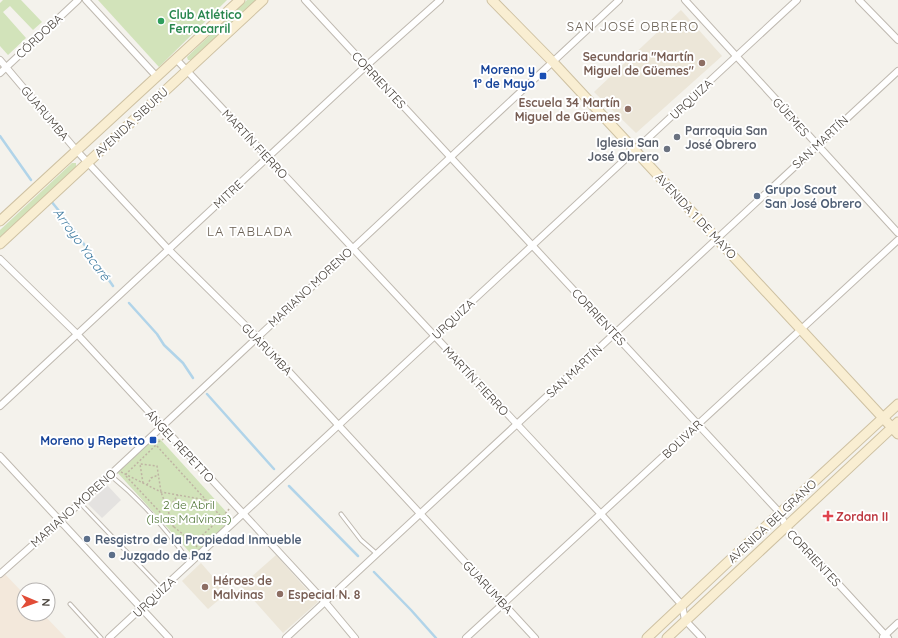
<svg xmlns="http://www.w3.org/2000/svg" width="898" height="638" font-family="Quicksand,sans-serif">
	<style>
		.commercial { fill: #f3e8db }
		.education { fill: #ece6d8 }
		.green { fill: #d2e3ba }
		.parking { fill: #e4e2e0 }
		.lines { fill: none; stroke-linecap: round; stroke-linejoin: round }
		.stream { stroke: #b1d4e9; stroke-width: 2.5 }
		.lane-casing { stroke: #bfb9b0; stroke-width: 5 }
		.street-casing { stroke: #bfb9b0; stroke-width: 8 }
		.secondary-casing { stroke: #cec1a2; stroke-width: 11 }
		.path { stroke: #bfb4a3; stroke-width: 1.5; stroke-dasharray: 2 2; stroke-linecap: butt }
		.lane { stroke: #fff; stroke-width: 3 }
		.street { stroke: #fff; stroke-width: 6 }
		.secondary { stroke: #f9eed2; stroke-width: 9 }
		.leisure-dot { fill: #2e9e5b; stroke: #fff; stroke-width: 1.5 }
		.education-dot { fill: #8d6e63; stroke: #fff; stroke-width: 1.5 }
		.transit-dot { fill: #1a4fb4; stroke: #fff; stroke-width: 1.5 }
		.worship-dot { fill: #6b7280; stroke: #fff; stroke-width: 1.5 }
		.service-dot { fill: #5c6f8a; stroke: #fff; stroke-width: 1.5 }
		.health-dot { fill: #e0444e; stroke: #fff; stroke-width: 1.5 }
		.labels { text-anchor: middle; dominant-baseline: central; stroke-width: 4; stroke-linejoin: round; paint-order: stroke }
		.leisure-label { font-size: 12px; font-weight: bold; fill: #27864d; stroke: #fff; text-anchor: start }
		.street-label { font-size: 12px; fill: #48423b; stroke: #fff }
		.education-label { font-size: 12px; font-weight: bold; fill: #785e54; stroke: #fff; text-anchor: end }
		.transit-label { font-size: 12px; font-weight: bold; fill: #164399; stroke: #fff; text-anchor: end }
		.worship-label { font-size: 12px; font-weight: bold; fill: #5b616d; stroke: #fff; text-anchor: start }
		.service-label { font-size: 12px; font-weight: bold; fill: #4e5e75; stroke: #fff; text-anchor: start }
		.park-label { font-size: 12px; fill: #4e7434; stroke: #fff }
		.health-label { font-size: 12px; font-weight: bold; fill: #be3a42; stroke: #fff; text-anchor: start }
		.neighbourhood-label { font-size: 13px; letter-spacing: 1px; fill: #6a6053; stroke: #fff }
		.water-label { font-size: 13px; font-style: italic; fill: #3d7aa0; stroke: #fff }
	</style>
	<rect width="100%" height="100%" fill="#f4f2ec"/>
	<path class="commercial" d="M0,569L24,594V614H43L66,638H0Z"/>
	<g class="education">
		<path d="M681,10L722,56L636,133L594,92Z"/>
		<path d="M276,555L318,602L283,633L241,586Z"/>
		<path d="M201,563L227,593L208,609L182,581Z"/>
	</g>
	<g class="green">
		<path d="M3,0H21L42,22L33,30L10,6L3,12L26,38L8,55L0,46V3Z"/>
		<path d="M98,0H227L159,67Z"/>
		<path d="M247,0H256L191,60H188L187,57Z"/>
		<path d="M72,163H76V168L0,237V230Z"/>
		<path d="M153,439H160L230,516V520L227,525L194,557L117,472Z"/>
	</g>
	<path class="parking" d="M107,485L121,500L102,518L88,504Z"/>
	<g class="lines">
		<g class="stream">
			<path d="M0,136L31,180"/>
			<path d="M51,201L72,227L113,286"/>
			<path d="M129,303L157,334L164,345L183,363L193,378"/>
			<path d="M207,394L274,469"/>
			<path d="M289,486L358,556"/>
			<path d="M374,572L411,610L436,638"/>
		</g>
		<defs>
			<g id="lane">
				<path d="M110,475C142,501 166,528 190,563"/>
				<path d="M80,503L162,589"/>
				<path d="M341,514L361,540L377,554"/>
				<path d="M70,604L101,638"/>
			</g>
			<g id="street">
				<path d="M86,0L157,77"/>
				<path d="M305,0L780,513L786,527L888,638"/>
				<path d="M685,0L898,233"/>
				<path d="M859,0L898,40"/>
				<path d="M176,59L600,513L682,605L685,620L702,638"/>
				<path d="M0,60L76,150L169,250L257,337L535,638"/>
				<path d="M0,73L78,0"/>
				<path d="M0,259L77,334L325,602L355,638"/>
				<path d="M0,406L366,66L440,0"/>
				<path d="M0,456L169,638"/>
				<path d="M0,574L80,503L619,0"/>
				<path d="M883,637L898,623"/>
				<path d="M109,638L797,0"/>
				<path d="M286,638L898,71"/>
				<path d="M466,638L898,240"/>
			</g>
			<g id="secondary">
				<path d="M492,0L552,61L898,434"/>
				<path d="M0,221L240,0"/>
				<path d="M0,244L263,0"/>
				<path d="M647,638L780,513L898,404"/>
				<path d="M667,638L898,422"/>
			</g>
		</defs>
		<use href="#lane" class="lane-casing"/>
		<use href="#street" class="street-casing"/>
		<use href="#secondary" class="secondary-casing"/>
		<g class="path">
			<path d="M155,444L165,438"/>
			<path d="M121,472L161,492L206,500"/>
			<path d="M143,483L140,464L157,466L161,492L174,527L125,475L156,445L226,522"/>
			<path d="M147,485L151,478L158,475"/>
			<path d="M166,507L173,502L178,495"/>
			<path d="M174,527L194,543"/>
			<path d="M197,547L194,543L222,517L230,508"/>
		</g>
		<use href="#lane" class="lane"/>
		<use href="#street" class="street"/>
		<use href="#secondary" class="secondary"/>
	</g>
	<circle class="leisure-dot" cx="161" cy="21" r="4"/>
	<g class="education-dot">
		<circle cx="702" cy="63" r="4"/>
		<circle cx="628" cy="109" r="4"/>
		<circle cx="205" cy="587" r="4"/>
		<circle cx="280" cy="594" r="4"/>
	</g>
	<g class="transit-dot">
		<rect x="539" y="72" width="8" height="8" rx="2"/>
		<rect x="149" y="436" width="8" height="8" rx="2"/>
	</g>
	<g class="worship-dot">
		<circle cx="677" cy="137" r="4"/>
		<circle cx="667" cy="149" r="4"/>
	</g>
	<g class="service-dot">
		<circle cx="757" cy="196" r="4"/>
		<circle cx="87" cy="539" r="4"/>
		<circle cx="112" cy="555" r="4"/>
	</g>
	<path class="health-dot" d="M826 510h4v4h4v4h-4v4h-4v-4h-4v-4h4z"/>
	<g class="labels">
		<g class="leisure-label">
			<text x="169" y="14">Club Atlético<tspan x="169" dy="14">Ferrocarril</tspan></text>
		</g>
		<g class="street-label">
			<text transform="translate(39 36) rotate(-43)">CÓRDOBA</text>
			<text transform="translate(379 80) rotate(47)">CORRIENTES</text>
			<text transform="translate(691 99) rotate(-43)">URQUIZA</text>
			<text transform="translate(45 113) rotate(50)">GUARUMBA</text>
			<text transform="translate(791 117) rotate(48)">GÜEMES</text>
			<text transform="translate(131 122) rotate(-43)">AVENIDA SIBURU</text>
			<text transform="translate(820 142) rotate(-43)">SAN MARTÍN</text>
			<text transform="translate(255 144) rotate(47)">MARTÍN FIERRO</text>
			<text transform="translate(228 194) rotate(-43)">MITRE</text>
			<text transform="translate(696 216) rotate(47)">AVENIDA 1 DE MAYO</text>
			<text transform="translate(310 287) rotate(-43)">MARIANO MORENO</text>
			<text transform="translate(599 317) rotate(47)">CORRIENTES</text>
			<text transform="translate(453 319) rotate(-43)">URQUIZA</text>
			<text transform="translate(267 349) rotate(46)">GUARUMBA</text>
			<text transform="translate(574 371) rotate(-43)">SAN MARTÍN</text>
			<text transform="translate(476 381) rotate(47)">MARTÍN FIERRO</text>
			<text transform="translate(682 439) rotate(-43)">BOLIVAR</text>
			<text transform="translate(180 446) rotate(47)">ÁNGEL REPETTO</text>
			<text transform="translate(73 508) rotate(-42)">MARIANO MORENO</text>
			<text transform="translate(772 521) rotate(-43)">AVENIDA BELGRANO</text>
			<text transform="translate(814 558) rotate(47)">CORRIENTES</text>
			<text transform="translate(488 587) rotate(47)">GUARUMBA</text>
			<text transform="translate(154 597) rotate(-43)">URQUIZA</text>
		</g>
		<g class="education-label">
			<text x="694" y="56">Secundaria "Martín<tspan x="694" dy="14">Miguel de Güemes"</tspan></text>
			<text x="620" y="102">Escuela 34 Martín<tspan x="620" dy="14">Miguel de Güemes</tspan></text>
			<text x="213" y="580" text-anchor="start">Héroes de<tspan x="213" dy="14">Malvinas</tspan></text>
			<text x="288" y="594" text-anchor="start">Especial N. 8</text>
		</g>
		<g class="transit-label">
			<text x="535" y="69">Moreno y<tspan x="535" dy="14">1º de Mayo</tspan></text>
			<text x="145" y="440">Moreno y Repetto</text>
		</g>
		<g class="worship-label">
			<text x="685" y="130">Parroquia San<tspan x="685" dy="14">José Obrero</tspan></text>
			<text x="659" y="142" text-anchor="end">Iglesia San<tspan x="659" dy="14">José Obrero</tspan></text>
		</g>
		<g class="service-label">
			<text x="765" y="189">Grupo Scout<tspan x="765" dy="14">San José Obrero</tspan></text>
			<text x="95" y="539">Resgistro de la Propiedad Inmueble</text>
			<text x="120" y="555">Juzgado de Paz</text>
		</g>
		<g class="park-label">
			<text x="189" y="504">2 de Abril<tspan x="189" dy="14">(Islas Malvinas)</tspan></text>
		</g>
		<g class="health-label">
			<text x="836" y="516">Zordan II</text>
		</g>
		<g class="neighbourhood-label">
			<text x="633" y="26">SAN JOSÉ OBRERO</text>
			<text x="250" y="231">LA TABLADA</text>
		</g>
		<g class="water-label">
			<text transform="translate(82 244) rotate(54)">Arroyo Yacaré</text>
		</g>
	</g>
	<g transform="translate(36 602) rotate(92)"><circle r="19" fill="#ffffff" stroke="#b6b3b1"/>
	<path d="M0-3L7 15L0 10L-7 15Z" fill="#e14c37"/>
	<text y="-6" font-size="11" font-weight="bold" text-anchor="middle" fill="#48423b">N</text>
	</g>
</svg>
